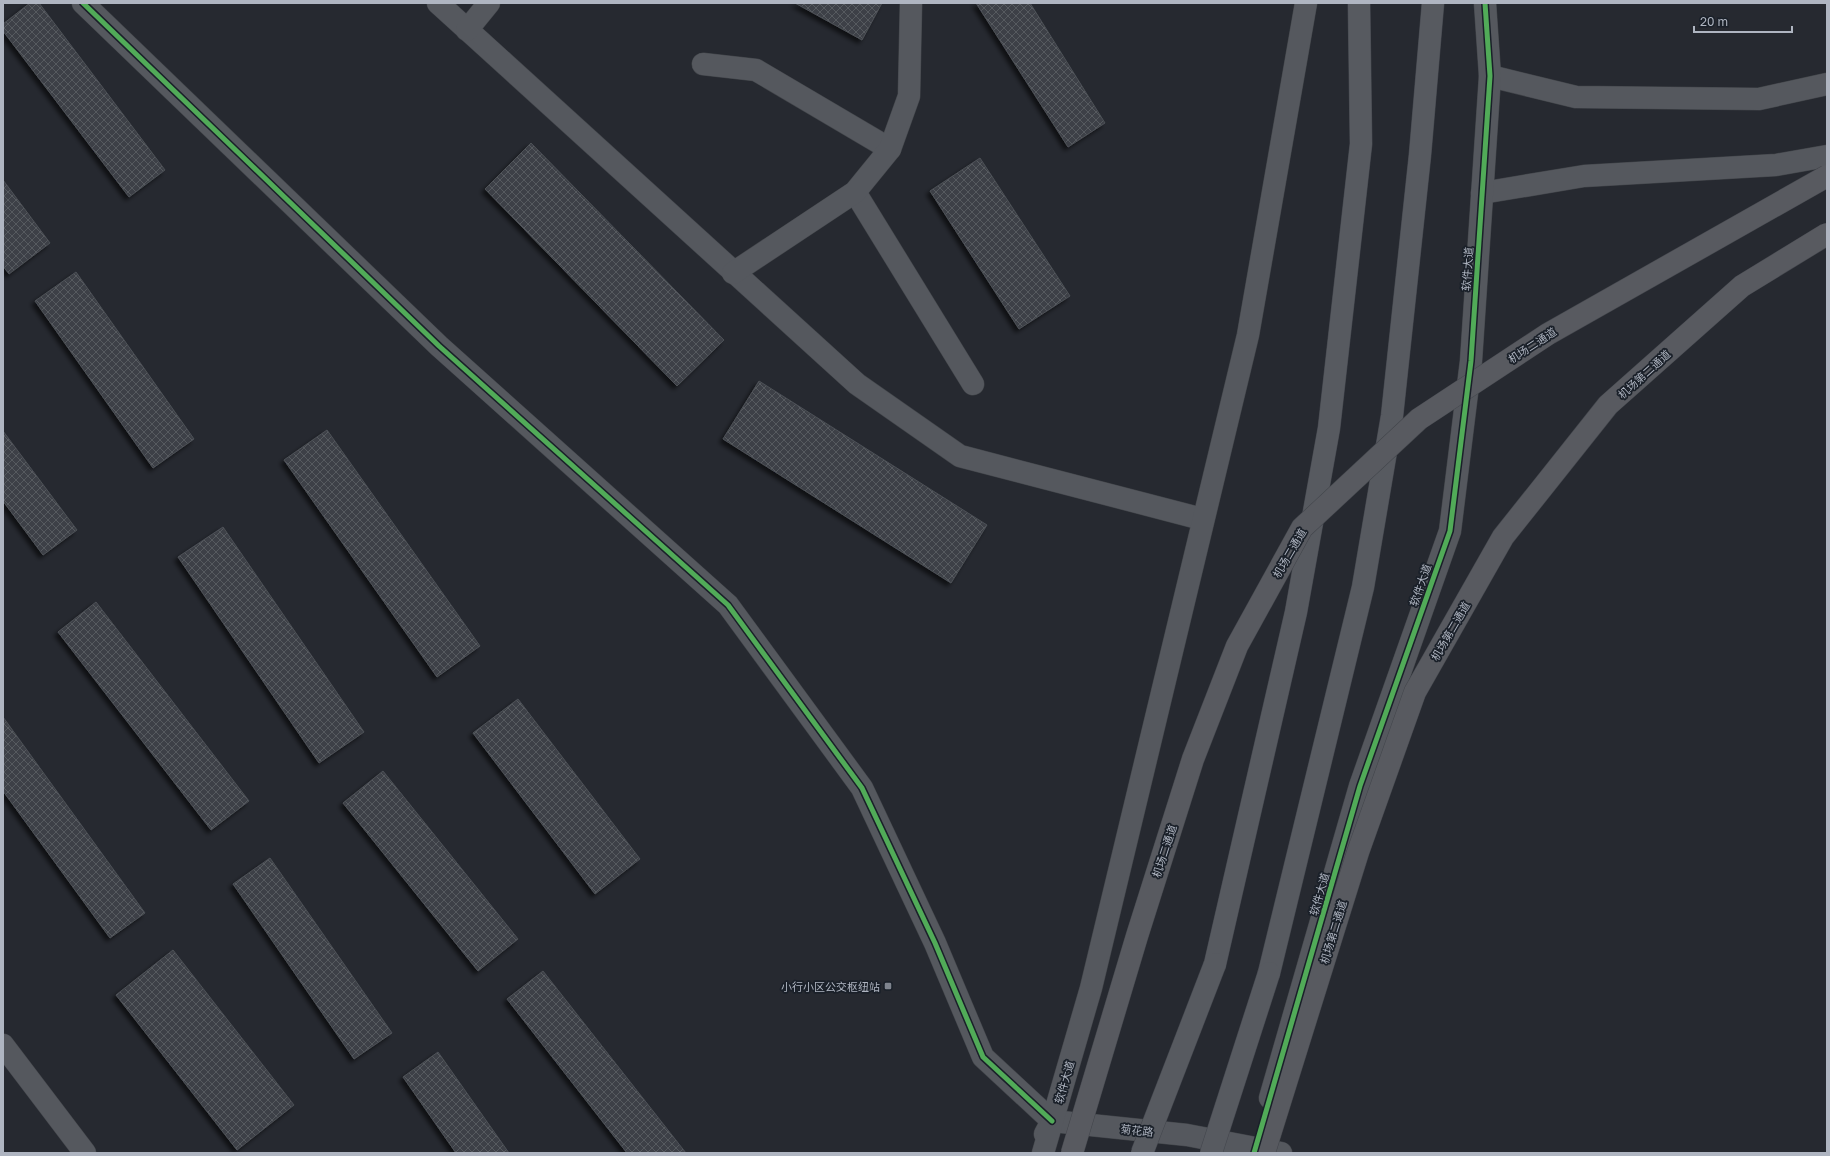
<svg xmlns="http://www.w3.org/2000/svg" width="1830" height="1156" font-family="'Golos Text','Noto Sans SC',sans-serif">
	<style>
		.building { fill: url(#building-cross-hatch); stroke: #4d5157; filter: url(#shadow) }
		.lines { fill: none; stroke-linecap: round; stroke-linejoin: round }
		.minor-casing { stroke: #414449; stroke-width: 23 }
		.tertiary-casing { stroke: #414449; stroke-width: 23 }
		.primary-casing { stroke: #43464d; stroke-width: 23 }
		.minor { stroke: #55585e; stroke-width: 22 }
		.tertiary { stroke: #55585e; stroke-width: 22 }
		.primary { stroke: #575a60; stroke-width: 22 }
		.primary-bridge-casing { stroke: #43464d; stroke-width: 23; stroke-linecap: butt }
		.trunk-bridge-casing { stroke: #42454b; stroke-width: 23; stroke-linecap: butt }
		.primary-bridge { stroke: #575a60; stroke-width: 22 }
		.trunk-bridge { stroke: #585a60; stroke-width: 22 }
		.cycleway-casing { stroke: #1a2029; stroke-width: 8 }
		.cycleway { stroke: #51ab58; stroke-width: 5 }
		.poi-dot { fill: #7f848e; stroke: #1a2029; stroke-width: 1.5 }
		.labels { text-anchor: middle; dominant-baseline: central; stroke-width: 3.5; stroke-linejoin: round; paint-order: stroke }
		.street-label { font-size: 11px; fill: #afb5c1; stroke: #1a2029 }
		.poi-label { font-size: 11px; fill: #afb5c1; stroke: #1a2029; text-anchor: end }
	</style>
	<defs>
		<pattern id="building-cross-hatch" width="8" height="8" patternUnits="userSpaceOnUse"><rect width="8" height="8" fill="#3e4146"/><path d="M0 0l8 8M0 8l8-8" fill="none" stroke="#575a5f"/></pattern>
		<filter id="shadow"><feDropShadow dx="-3.5" dy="3.5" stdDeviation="2" flood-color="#0009"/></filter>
	</defs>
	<rect width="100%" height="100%" fill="#262930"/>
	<g class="building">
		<path d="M30,3H39L165,170L129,197L3,31V24Z"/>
		<path d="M795,3H882L862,40Z"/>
		<path d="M976,3H1030L1105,123L1068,147Z"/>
		<path d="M531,143L724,340L677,386L485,189Z"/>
		<path d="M980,158L1070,296L1019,329L930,191Z"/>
		<path d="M3,180L50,243L9,274L3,266Z"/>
		<path d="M76,272L194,439L153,468L35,301Z"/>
		<path d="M759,381L987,525L951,583L723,439Z"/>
		<path d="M327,430L480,646L437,677L284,460Z"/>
		<path d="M3,431L77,530L43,555L3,501Z"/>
		<path d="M223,527L364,732L319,763L178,557Z"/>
		<path d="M96,602L249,801L211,830L58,632Z"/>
		<path d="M518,699L640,859L595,894L473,733Z"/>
		<path d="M3,717L145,913L110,938L3,791Z"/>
		<path d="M383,771L518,939L478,971L343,803Z"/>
		<path d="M270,858L392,1033L354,1059L233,884Z"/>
		<path d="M173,950L294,1105L237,1150L116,995Z"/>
		<path d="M543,971L686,1153H627L507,999Z"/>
		<path d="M438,1052L509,1153H456L403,1077Z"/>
	</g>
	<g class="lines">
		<defs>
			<g id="minor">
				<path d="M83,3L439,346L728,605L862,788L935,943L983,1057L1052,1121"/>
				<path d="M438,3L857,384L960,456L1202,519"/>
				<path d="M467,30L489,3"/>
				<path d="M703,64L756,70L890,149"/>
				<path d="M855,192L973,384"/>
				<path d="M733,273L855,192L890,149L909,96L911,3"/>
				<path d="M3,1045L85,1153"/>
			</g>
			<g id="tertiary">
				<path d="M1490,76L1576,97L1759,99L1827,84"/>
				<path d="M1482,193L1584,176L1776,165L1827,156"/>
				<path d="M1270,1098L1360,786L1450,531L1471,361L1490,76L1485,3"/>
				<path d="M1045,1134L1052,1121L1187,1135L1281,1153"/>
				<path d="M1043,1153L1091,988L1248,335L1306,3"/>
			</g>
			<g id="primary">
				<path d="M1215,964L1296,612L1329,428L1361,144L1359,3"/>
				<path d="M1269,973L1363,587L1392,416L1420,155L1433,3"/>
			</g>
		</defs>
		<use href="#minor" class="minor-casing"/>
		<use href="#tertiary" class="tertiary-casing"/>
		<use href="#primary" class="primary-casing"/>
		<use href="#minor" class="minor"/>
		<use href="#tertiary" class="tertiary"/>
		<use href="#primary" class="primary"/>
		<defs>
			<g id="primary-bridge">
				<path d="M1142,1153L1215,964"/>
				<path d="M1211,1153L1269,973"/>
			</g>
			<g id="trunk-bridge">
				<path d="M1072,1153L1137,936L1193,759L1237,646L1302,528L1419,419L1548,334L1827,176"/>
				<path d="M1264,1153L1358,852L1415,692L1503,537L1608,405L1742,286L1827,234"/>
			</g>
		</defs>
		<use href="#primary-bridge" class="primary-bridge-casing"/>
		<use href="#trunk-bridge" class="trunk-bridge-casing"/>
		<use href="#primary-bridge" class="primary-bridge"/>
		<use href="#trunk-bridge" class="trunk-bridge"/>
		<defs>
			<g id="cycleway">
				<path d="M83,3L439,346L728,605L862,788L935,943L983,1057L1052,1121"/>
				<path d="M1254,1153L1360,786L1450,531L1471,361L1490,76L1485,3"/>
			</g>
		</defs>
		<use href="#cycleway" class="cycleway-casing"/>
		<use href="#cycleway" class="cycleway"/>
	</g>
	<rect class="poi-dot" x="884" y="982" width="8" height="8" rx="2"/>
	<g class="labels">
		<g class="street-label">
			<text transform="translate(1467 269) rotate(-86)">软件大道</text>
			<text transform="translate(1532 345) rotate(-33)">机场二通道</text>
			<text transform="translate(1644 374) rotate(-42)">机场第二通道</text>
			<text transform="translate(1289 553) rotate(-60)">机场二通道</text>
			<text transform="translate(1420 585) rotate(-71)">软件大道</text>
			<text transform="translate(1450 631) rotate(-60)">机场第二通道</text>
			<text transform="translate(1164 851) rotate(-72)">机场二通道</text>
			<text transform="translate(1319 894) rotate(-74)">软件大道</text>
			<text transform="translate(1333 932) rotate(-73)">机场第二通道</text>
			<text transform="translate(1064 1082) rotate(-74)">软件大道</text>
			<text transform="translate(1137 1130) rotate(6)">菊花路</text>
		</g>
		<g class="poi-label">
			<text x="880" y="986">小行小区公交枢纽站</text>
		</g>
	</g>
	<rect width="1830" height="1156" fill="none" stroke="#afb5c1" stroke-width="8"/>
	<path d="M1694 26v6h98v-6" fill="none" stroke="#afb5c1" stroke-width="2"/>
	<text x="1700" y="26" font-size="12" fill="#afb5c1" stroke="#1a2029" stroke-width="3" paint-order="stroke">20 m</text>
</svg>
